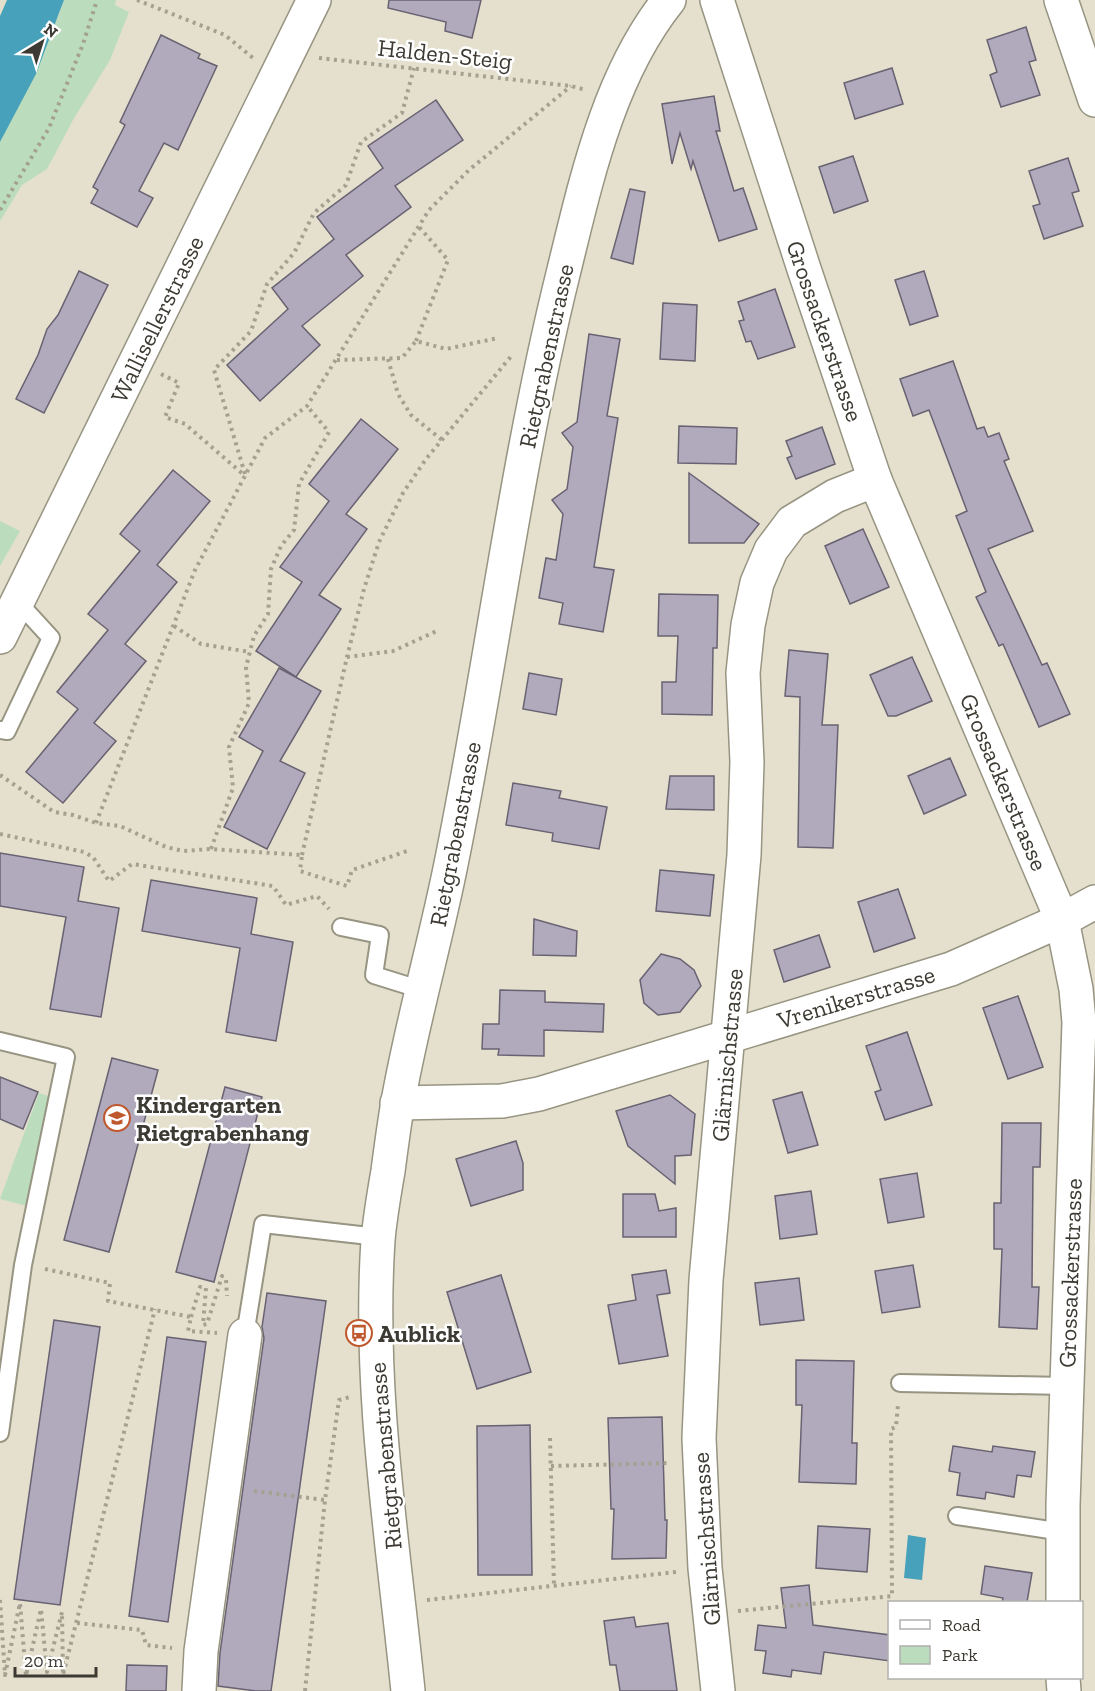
<svg xmlns="http://www.w3.org/2000/svg" width="1095" height="1691" font-family="'Zilla Slab',serif">
	<style>
		.green { fill: #bbddbd }
		.water { fill: #47a1ba }
		.building { fill: #b1aabc; stroke: #686272; stroke-width: 1.5 }
		.lines { fill: none; stroke-linecap: round; stroke-linejoin: round }
		.service-casing { stroke: #979482; stroke-width: 20 }
		.minor-casing { stroke: #979482; stroke-width: 36 }
		.secondary-casing { stroke: #979482; stroke-width: 36 }
		.path { stroke: #a4a192; stroke-width: 4; stroke-dasharray: 3 4.5; stroke-linecap: butt }
		.service { stroke: #fff; stroke-width: 16 }
		.minor { stroke: #fff; stroke-width: 33 }
		.secondary { stroke: #fff; stroke-width: 33 }
		.labels { text-anchor: middle; dominant-baseline: central; stroke-width: 5; stroke-linejoin: round; paint-order: stroke }
		.street-label { font-size: 24px; fill: #3c3a32; stroke: #fff }
		.poi-label { font-size: 24px; font-weight: bold; fill: #3c3a32; stroke: #fff; text-anchor: start }
	</style>
	<rect width="100%" height="100%" fill="#e4e0cd"/>
	<g class="green">
		<path d="M64,0H116L115,5L129,12L110,60L73,120L47,169L22,185L0,221V142L59,15Z"/>
		<path d="M0,521L20,531L0,566Z"/>
		<path d="M39,1093L54,1098L27,1206L0,1199Z"/>
	</g>
	<g class="water">
		<path d="M7,0H64L36,74L0,142V16Z"/>
		<path d="M908,1535L926,1538L922,1580L904,1578Z"/>
	</g>
	<g class="building">
		<path d="M389,0H481L472,38L445,31L446,22L388,8Z"/>
		<path d="M1026,27L1036,60L1029,62L1040,95L1001,107L990,75L997,72L987,40Z"/>
		<path d="M161,35L200,54L198,58L217,66L178,150L164,143L139,191L153,198L137,227L91,203L98,190L93,187L125,125L120,122Z"/>
		<path d="M892,68L903,104L855,119L844,83Z"/>
		<path d="M714,96L720,131H716L734,191L743,188L757,229L719,241L693,161L691,169L680,133L672,164L662,104Z"/>
		<path d="M436,100L463,140L395,186L411,207L346,255L363,276L302,326L320,345L260,401L227,365L288,309L272,288L334,239L317,217L383,168L368,146Z"/>
		<path d="M853,156L868,201L834,213L819,167Z"/>
		<path d="M1068,158L1079,191L1072,193L1083,226L1044,239L1033,206L1040,204L1029,171Z"/>
		<path d="M630,189L645,192L633,264L611,258Z"/>
		<path d="M79,271L108,285L44,413L16,399L38,355L47,329L58,315Z"/>
		<path d="M924,271L938,316L910,325L895,280Z"/>
		<path d="M775,289L795,347L758,359L751,341L746,342L739,321L744,320L738,302Z"/>
		<path d="M663,303L697,305L695,361L660,359Z"/>
		<path d="M589,334L620,339L607,416L618,418L594,567L614,570L603,632L559,624L563,603L539,598L546,558L556,560L563,514L552,500L567,489L573,447L562,433L577,422Z"/>
		<path d="M953,361L977,429L984,427L988,437L999,433L1009,459L1004,461L1033,531L988,549L1042,665L1047,663L1070,714L1039,727L1003,644L999,646L976,597L986,592L956,516L967,511L929,410L913,416L900,379Z"/>
		<path d="M361,419L398,449L346,514L367,529L319,595L341,609L296,677L256,651L302,582L280,567L329,501L309,484Z"/>
		<path d="M679,426L737,428L736,464L678,463Z"/>
		<path d="M822,427L835,464L796,479L787,458L792,456L786,441Z"/>
		<path d="M173,470L210,501L157,565L177,582L125,644L146,661L94,723L116,741L63,803L26,772L78,709L57,692L108,630L88,614L140,551L120,534Z"/>
		<path d="M689,473L759,524L744,543H689Z"/>
		<path d="M863,529L889,587L850,604L825,546Z"/>
		<path d="M659,594L718,595L717,648H713L712,715L662,714V682H676L678,636H658Z"/>
		<path d="M789,650L828,654L822,725H838L833,848L798,847L800,697L785,696Z"/>
		<path d="M912,657L932,701L896,716H888L870,675Z"/>
		<path d="M279,668L321,691L280,761L305,773L267,849L224,827L263,751L239,737Z"/>
		<path d="M529,673L562,679L556,715L523,709Z"/>
		<path d="M950,758L966,795L924,814L908,776Z"/>
		<path d="M670,776H714V810L666,809Z"/>
		<path d="M513,783L561,791L559,798L607,807L599,849L552,841L553,833L506,825Z"/>
		<path d="M0,853L84,867L78,901L119,908L101,1017L50,1009L66,917L0,906Z"/>
		<path d="M660,870L714,875L710,916L656,911Z"/>
		<path d="M151,880L257,898L251,934L293,942L276,1041L226,1032L240,948L142,931Z"/>
		<path d="M898,889L915,938L874,952L858,902Z"/>
		<path d="M534,919L577,931L576,956L533,955Z"/>
		<path d="M819,935L830,967L784,982L774,950Z"/>
		<path d="M661,954L680,959L694,970L701,986L680,1012L658,1015L644,1003L640,980Z"/>
		<path d="M500,990L545,991V1002L604,1004L603,1032L544,1030V1056L498,1055L499,1049H482L483,1024H499Z"/>
		<path d="M1018,996L1043,1067L1008,1079L983,1008Z"/>
		<path d="M907,1032L932,1105L885,1120L875,1092L881,1090L866,1046Z"/>
		<path d="M112,1058L158,1070L109,1252L64,1240Z"/>
		<path d="M0,1077L38,1092L23,1129L0,1119Z"/>
		<path d="M225,1087L262,1097L214,1282L176,1272Z"/>
		<path d="M802,1092L818,1145L788,1153L773,1100Z"/>
		<path d="M670,1095L695,1114L691,1155L675,1156V1184L628,1146L616,1111Z"/>
		<path d="M1002,1123H1041L1040,1167H1033L1032,1287H1039L1037,1329L999,1327L1002,1249H994V1203H1001Z"/>
		<path d="M516,1141L523,1163V1190L471,1206L456,1159Z"/>
		<path d="M917,1173L924,1217L888,1223L880,1179Z"/>
		<path d="M811,1191L817,1234L780,1239L775,1196Z"/>
		<path d="M623,1194H655L659,1211L676,1208V1237H623Z"/>
		<path d="M913,1265L920,1307L882,1313L875,1271Z"/>
		<path d="M666,1270L670,1293L657,1295L668,1356L619,1364L608,1305L636,1300L632,1275Z"/>
		<path d="M501,1275L531,1372L477,1389L447,1292Z"/>
		<path d="M799,1278L804,1320L760,1325L755,1283Z"/>
		<path d="M267,1293L326,1301L271,1691H256L218,1686L220,1653L264,1338L262,1327Z"/>
		<path d="M54,1320L100,1327L60,1605L14,1599Z"/>
		<path d="M167,1337L206,1342L168,1622L129,1616Z"/>
		<path d="M796,1360L854,1361L852,1443H857L856,1484L799,1482L802,1405H796Z"/>
		<path d="M662,1417L665,1520H667L666,1558L612,1559L614,1509H611L608,1418Z"/>
		<path d="M530,1425L532,1575H478L477,1426Z"/>
		<path d="M953,1446L992,1452L993,1446L1035,1452L1031,1477L1017,1475L1014,1497L986,1492L985,1499L957,1495L960,1473L949,1471Z"/>
		<path d="M818,1526L870,1529L867,1572L816,1568Z"/>
		<path d="M985,1566L1032,1573L1027,1602H1002L1003,1598L981,1594Z"/>
		<path d="M809,1585L813,1625L890,1635V1661L824,1652L821,1674L792,1670L791,1677L763,1673L766,1651L755,1650L758,1625L786,1628L781,1588Z"/>
		<path d="M634,1617L636,1627L668,1623L677,1691H620L616,1665H610L604,1621Z"/>
		<path d="M127,1665L167,1666L166,1691H126Z"/>
	</g>
	<g class="lines">
		<defs>
			<g id="service">
				<path d="M0,730L7,731L51,638L18,602"/>
				<path d="M341,927L380,935L374,975L422,990"/>
				<path d="M0,1041L66,1057L23,1265L0,1433"/>
				<path d="M245,1335L263,1224L378,1237"/>
				<path d="M900,1383L1066,1386"/>
				<path d="M957,1516L1063,1532"/>
			</g>
			<g id="minor">
				<path d="M717,0L804,269L875,480L1062,920L1076,989L1079,1022L1063,1505V1602"/>
				<path d="M1061,0L1095,100"/>
				<path d="M397,1103L502,1101L539,1094L951,969L1062,920L1095,902"/>
				<path d="M1063,1678L1064,1691"/>
				<path d="M199,1691L201,1651L245,1335"/>
				<path d="M408,1691C393,1541 368,1391 378,1240C380,1217 384,1194 388,1171C391,1148 394,1125 398,1102C412,1022 435,944 451,864C491,668 515,468 563,274C586,181 608,76 669,0"/>
				<path d="M718,1691L705,1568L699,1438L706,1280L744,855L747,762L743,673L748,625L757,583L771,550L792,522L835,496L875,480"/>
			</g>
			<path id="secondary" d="M0,637L314,0"/>
		</defs>
		<use href="#service" class="service-casing"/>
		<use href="#minor" class="minor-casing"/>
		<use href="#secondary" class="secondary-casing"/>
		<g class="path">
			<path d="M137,0L225,35L253,58"/>
			<path d="M319,58L571,86L586,90"/>
			<path d="M0,210L49,128L83,44L97,0"/>
			<path d="M416,341L448,260L419,227"/>
			<path d="M388,359L398,394L411,415L442,440"/>
			<path d="M337,360L402,358L416,341L446,349L498,338"/>
			<path d="M161,374L179,383L165,417L185,424L244,475"/>
			<path d="M245,474L214,370L251,331L267,284L294,253L314,213L346,185L361,142L402,113L414,68"/>
			<path d="M174,626L201,644L250,652"/>
			<path d="M347,657L393,651L439,630"/>
			<path d="M0,775L54,812L73,815L96,823L120,826L166,847L183,851L211,849L302,855L300,871L347,886L352,870L410,850"/>
			<path d="M96,823L195,570L265,438L307,406L429,210L469,170L571,86"/>
			<path d="M0,834L84,852L93,857L109,881L132,864L273,886L286,905L317,896L329,909"/>
			<path d="M211,849L233,788L229,747L249,703L246,667L254,636L268,614L271,569L281,546L294,530L299,484L329,432L307,406"/>
			<path d="M302,855L347,657L364,589L379,542L403,493L426,459L513,354"/>
			<path d="M45,1269L110,1283L108,1301L191,1317L188,1331L217,1333"/>
			<path d="M191,1317L200,1287L206,1288L203,1325L207,1324L222,1276L226,1279L227,1296"/>
			<path d="M550,1438L554,1586"/>
			<path d="M551,1466L670,1463"/>
			<path d="M254,1491L325,1500"/>
			<path d="M0,1600L5,1675L20,1603L26,1676L41,1609L47,1672L62,1612L63,1675L155,1309"/>
			<path d="M427,1600L676,1572"/>
			<path d="M738,1611L892,1596L891,1429L896,1427L898,1405"/>
			<path d="M77,1623L142,1630L146,1645L172,1648"/>
			<path d="M305,1691L325,1500L339,1400L350,1397"/>
		</g>
		<use href="#service" class="service"/>
		<use href="#minor" class="minor"/>
		<use href="#secondary" class="secondary"/>
	</g>
	<defs>
		<symbol id="school-ring" viewBox="-11 -11 22 22"><circle r="9.5" fill="#fff" stroke="#bf582d" stroke-width="1.5"/><path d="M0-5L7-2L0 1L-7-2ZM-4 1L0 2.5L4 1V4Q0 6-4 4Z" fill="#bf582d"/></symbol>
		<symbol id="bus-ring" viewBox="-11 -11 22 22"><circle r="9.5" fill="#fff" stroke="#bf582d" stroke-width="1.5"/><path d="M-5-6H5V4H4V6H2V4H-2V6H-4V4H-5ZM-3.5-4V0h7V-4ZM-3.5 1.2v1.5H-2V1.2ZM2 1.2v1.5H3.5V1.2Z" fill="#bf582d"/></symbol>
	</defs>
	<g fill-rule="evenodd">
		<use href="#school-ring" x="102" y="1103" width="30" height="30"/>
		<use href="#bus-ring" x="344" y="1318" width="30" height="30"/>
	</g>
	<g class="labels">
		<g class="street-label">
			<text transform="translate(445 54) rotate(6)">Halden-Steig</text>
			<text transform="translate(157 319) rotate(-64)">Wallisellerstrasse</text>
			<text transform="translate(825 331) rotate(71)">Grossackerstrasse</text>
			<text transform="translate(546 356) rotate(-78)">Rietgrabenstrasse</text>
			<text transform="translate(1004 782) rotate(67)">Grossackerstrasse</text>
			<text transform="translate(455 834) rotate(-79)">Rietgrabenstrasse</text>
			<text transform="translate(856 997) rotate(-17)">Vrenikerstrasse</text>
			<text transform="translate(727 1055) rotate(-85)">Glärnischstrasse</text>
			<text transform="translate(1070 1273) rotate(-88)">Grossackerstrasse</text>
			<text transform="translate(385 1456) rotate(-95)">Rietgrabenstrasse</text>
			<text transform="translate(706 1539) rotate(-94)">Glärnischstrasse</text>
		</g>
		<g class="poi-label">
			<text x="136" y="1104">Kindergarten<tspan x="136" dy="28">Rietgrabenhang</tspan></text>
			<text x="378" y="1333">Aublick</text>
		</g>
	</g>
	<rect x="888" y="1601" width="195" height="78" fill="#ffffff" stroke="#b1b0ad" stroke-width="1.5"/>
	<rect x="900" y="1620" width="30" height="9" fill="#ffffff" stroke="#b1b0ad" stroke-width="1.5"/>
	<text x="942" y="1631" font-size="18" fill="#3c3a32">Road</text>
	<rect x="900" y="1646" width="30" height="18" fill="#bbddbd" stroke="#b1b0ad" stroke-width="1.5"/>
	<text x="942" y="1661" font-size="18" fill="#3c3a32">Park</text>
	<g transform="translate(42 42) rotate(38)" stroke="#ffffff" stroke-width="4.5" paint-order="stroke">
	<path d="M0-4.5L10 22L0 15L-10 22Z" fill="#3c3a32"/>
	<text y="-9" font-size="16" font-weight="bold" text-anchor="middle" fill="#3c3a32">N</text>
	</g>
	<path d="M15 1667v9h81v-9" fill="none" stroke="#3c3a32" stroke-width="3"/>
	<text x="24" y="1667" font-size="18" fill="#3c3a32" stroke="#ffffff" stroke-width="4.5" paint-order="stroke">20 m</text>
</svg>
